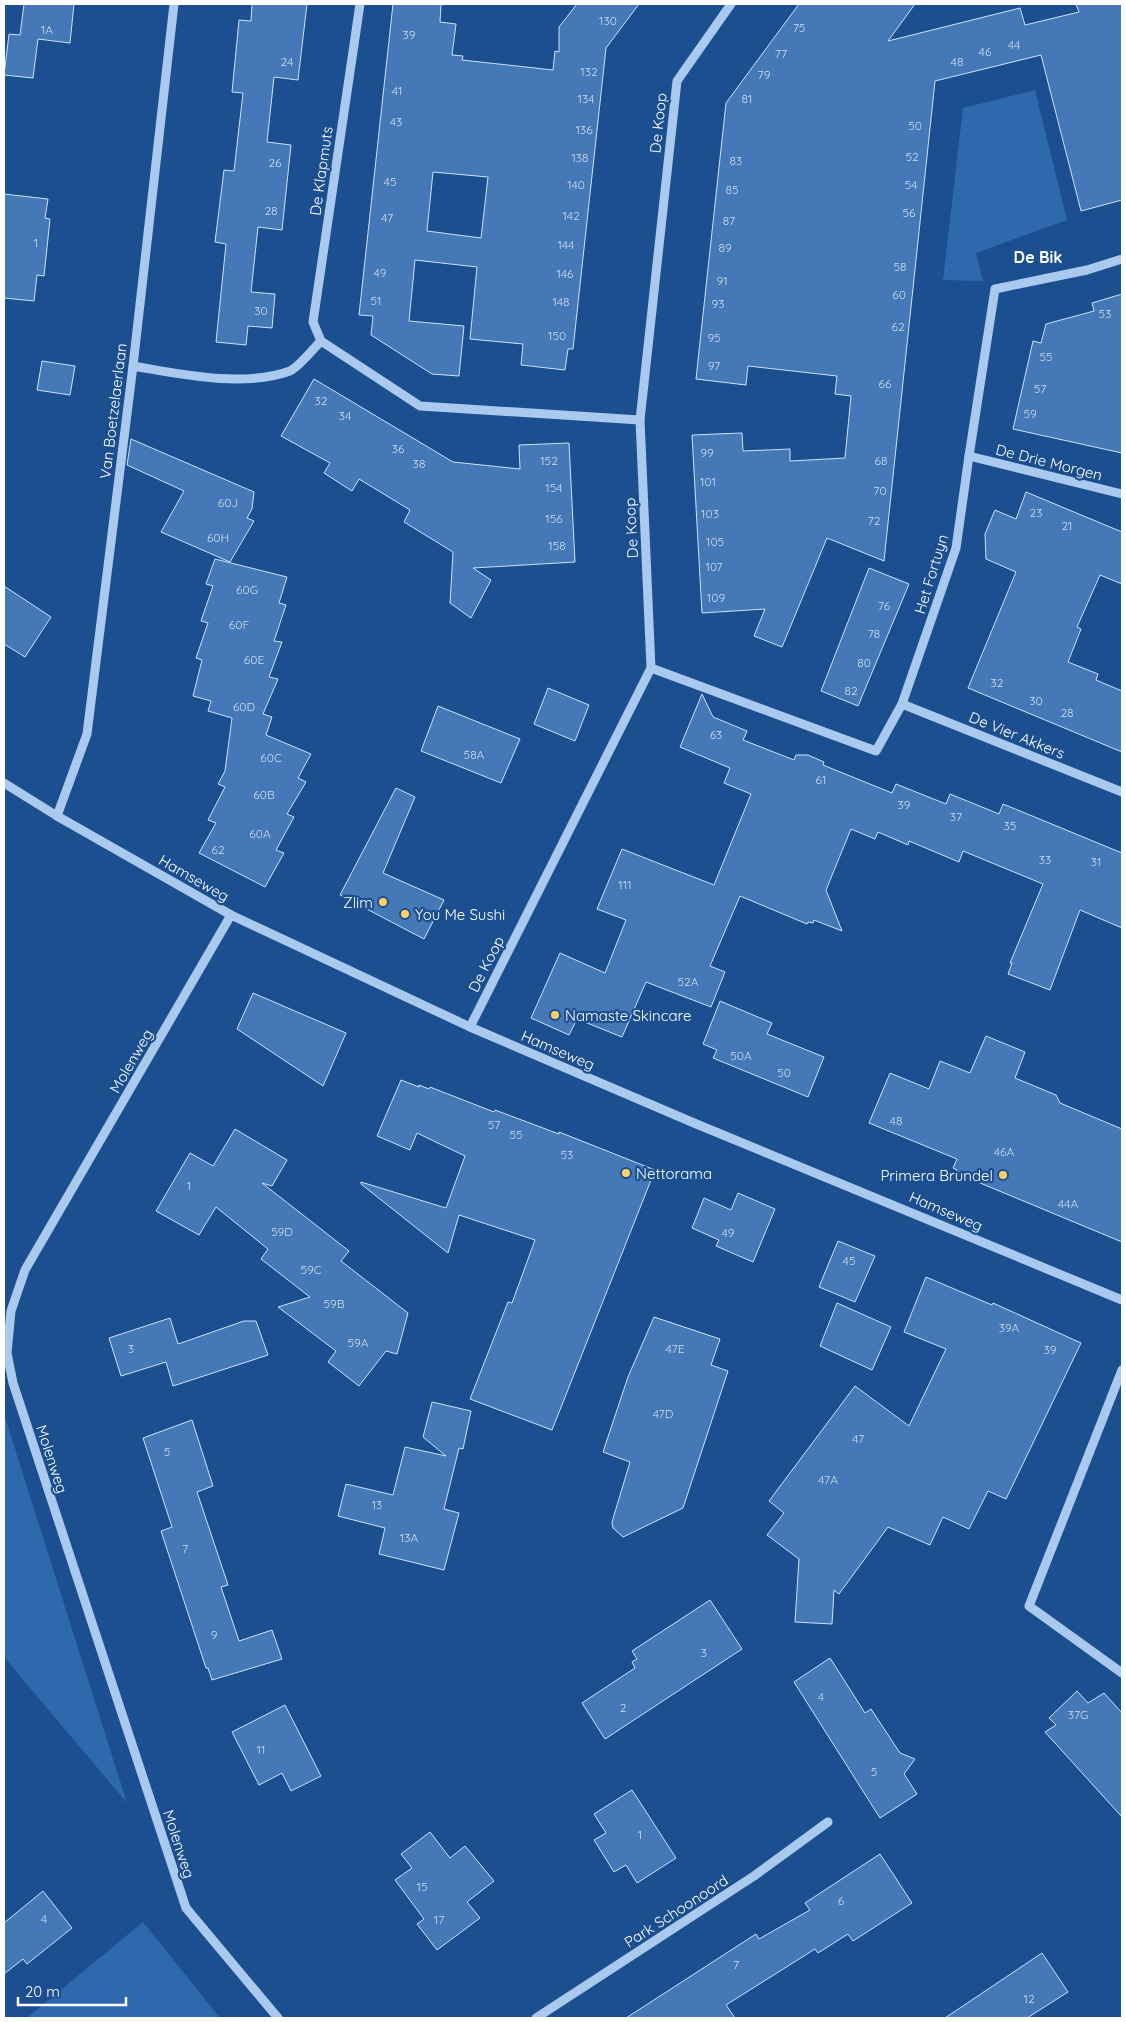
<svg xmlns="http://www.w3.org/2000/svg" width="1126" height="2022" font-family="Quicksand,sans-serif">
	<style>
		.green { fill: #2e69ad }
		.building { fill: #4478b7; stroke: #cfe3fa; fill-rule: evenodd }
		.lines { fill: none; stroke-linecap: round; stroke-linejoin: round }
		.minor { stroke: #a9c9ee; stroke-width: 9 }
		.poi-dot { fill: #ffd166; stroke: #1b4f8f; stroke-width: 2 }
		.labels { text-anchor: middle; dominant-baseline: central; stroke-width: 4.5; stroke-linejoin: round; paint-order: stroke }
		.number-label { font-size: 12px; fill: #d0dded }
		.street-label { font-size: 15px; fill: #fff; stroke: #1b4f8f }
		.poi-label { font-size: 15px; fill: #fff; stroke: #1b4f8f; text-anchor: start }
		.neighbourhood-label { font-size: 16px; font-weight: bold; fill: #fff; stroke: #1b4f8f }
	</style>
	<rect width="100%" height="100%" fill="#1b4f8f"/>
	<g class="green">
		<path d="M1035,90L1067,220L976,253L983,281L943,280L963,108Z"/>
		<path d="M4,1414L127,1803L4,1657Z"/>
		<path d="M143,1922L220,2018H27Z"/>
	</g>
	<g class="building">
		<path d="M24,4H74L70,43L38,39L33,78L4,75L9,34L20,35Z"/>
		<path d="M252,4H307L298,80L274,77L267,142L291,145L282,230L258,227L251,292L275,294L272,328L248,326L246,345L216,342L226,244L215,242L224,170L234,171L243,93L232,92L239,20L251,21Z"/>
		<path d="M393,4H441L440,22L456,24L452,55L463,56L462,60L553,70L555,51L559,52V27L577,4H639L606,48L573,349H568L565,370L521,365L523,344L470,339L477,267L415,260L409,321L464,326L459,376L432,374L371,335L373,316L359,315ZM433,172L488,177L481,238L427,231Z"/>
		<path d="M799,4H915L888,41L1020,8L1025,25L1079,12L1076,4H1122V200L1081,211L1041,55L935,81L884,561L827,538L782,647L754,636L765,609L702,613L692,435L742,433L743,451L790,449V461L845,458L851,396L835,394L837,376L748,366L746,385L696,379L726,103Z"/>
		<path d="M4,194L48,199L45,218L50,219L44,276L37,275L34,301L4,298Z"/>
		<path d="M1122,294V453L1013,429L1033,341L1041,343L1046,324L1094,311L1092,303Z"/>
		<path d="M42,361L75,366L70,395L37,390Z"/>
		<path d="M314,379L453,462L520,469L519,445L569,443L575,562L473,568L491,580L471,618L450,603L453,552L404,522L410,510L359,479L352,491L324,473L330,463L281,436Z"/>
		<path d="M131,439L254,492L252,509L247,518L254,521L230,562L161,532L184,491L127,465Z"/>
		<path d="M1026,492L1122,532V584L1100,575L1077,627L1081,629L1068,662L1098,674L1096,680L1122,691V752L968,688L1016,572L986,559L985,534L995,510L1016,519Z"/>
		<path d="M215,559L287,577L279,603L286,605L274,641L282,642L269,677L278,679L263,714L272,717L266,735L311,754L298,778L306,782L287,814L294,817L276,850L284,853L265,887L199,853L216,823L208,820L225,787L218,784L225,771L232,718L208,711L211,701L193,696L202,660L196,658L208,623L201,621L213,586L206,584Z"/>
		<path d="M869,568L909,584L858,706L821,691Z"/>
		<path d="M4,586L51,617L25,657L4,644Z"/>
		<path d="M548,688L589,705L575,741L534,724Z"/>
		<path d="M702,694L713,717L747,731L743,740L794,760L796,755H808L824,762L823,765L892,793L896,784L946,804L950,794L999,814L1003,804L1122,853V928L1080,910L1050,990L1008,974L1012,963H1010L1043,884L963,851L959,862L909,841L908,845L878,832L875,839L851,829L826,890L842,931L814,920L813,923L808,922L807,924L740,896L710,966L725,972L711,1007L646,982L622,1037L577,1019L569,1035L531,1018L560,953L605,973L626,920L597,909L622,849L714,885L751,794L724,783L730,768L680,747Z"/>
		<path d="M438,706L520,739L501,783L421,751Z"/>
		<path d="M396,788L415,797L383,873L444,900L424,939L340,895Z"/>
		<path d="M253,993L346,1033L323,1086L237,1029Z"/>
		<path d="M720,1001L772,1023L767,1034L824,1057L808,1097L713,1058L717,1050L703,1044Z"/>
		<path d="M986,1036L1025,1052L1015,1078L1056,1095L1060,1103L1122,1129V1242L956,1173L957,1170L953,1168L957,1159L869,1123L890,1073L929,1089L940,1061L970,1073Z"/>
		<path d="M401,1080L419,1087V1085L429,1089L430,1087L494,1112L495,1110L559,1134V1132L655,1170L552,1430L470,1399L508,1302L512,1303L535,1240L459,1215L448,1253L361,1184V1182L446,1208L465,1156L417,1133L410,1150L377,1136Z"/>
		<path d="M235,1129L287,1160L272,1186L262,1183L349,1251L341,1261L408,1313L397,1354L386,1351L359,1386L328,1362L336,1351L278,1307L310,1297L261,1259L268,1249L216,1207L199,1235L156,1211L190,1153L213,1166Z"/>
		<path d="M738,1193L775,1209L753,1262L716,1246L719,1240L692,1228L704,1198L731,1210Z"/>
		<path d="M838,1241L875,1256L855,1302L819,1287Z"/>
		<path d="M926,1277L992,1305L993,1303L1081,1343L1006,1499L988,1491L969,1529L943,1517L930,1545L888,1527L839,1594L834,1590L832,1624L795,1622L799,1559L767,1535L784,1513L769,1501L855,1386L909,1426L946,1349L904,1332Z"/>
		<path d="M837,1303L891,1327L872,1370L820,1346Z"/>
		<path d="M654,1317L720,1339L711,1365L728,1371L683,1508L623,1537L613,1528L612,1522L630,1462L603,1452L628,1377Z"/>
		<path d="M170,1318L178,1344L244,1321H256L268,1355L173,1386L166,1362L121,1376L109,1338Z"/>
		<path d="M432,1402L471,1411L463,1449L459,1448L444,1509L459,1513L444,1570L379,1554L385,1528L338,1516L346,1484L393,1495L405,1447L446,1456L423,1437Z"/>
		<path d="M192,1420L213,1486L197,1492L228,1585L221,1587L239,1641L272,1630L282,1659L212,1680L208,1668H206L161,1531L172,1527L143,1438Z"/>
		<path d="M710,1600L742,1649L605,1739L582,1703L635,1668L632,1662L637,1659L632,1651Z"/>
		<path d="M830,1658L865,1713L871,1709L900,1753L915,1759L904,1774L917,1794L880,1818L794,1682Z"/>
		<path d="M1077,1691L1088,1703L1104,1693L1122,1713V1817L1045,1732L1056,1725L1049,1718Z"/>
		<path d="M285,1705L321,1776L291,1791L282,1773L259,1785L232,1732Z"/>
		<path d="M632,1790L676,1858L637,1883L626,1865L614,1872L594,1840L606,1833L594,1814Z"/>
		<path d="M430,1832L450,1858L465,1846L494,1881L467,1902L480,1918L437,1950L417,1924L424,1919L395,1880L412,1868L401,1854Z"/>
		<path d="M880,1854L912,1903L853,1941L848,1934L818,1953L815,1949L726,2005L735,2018H626L756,1934L759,1939L810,1910L805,1903Z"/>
		<path d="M43,1891L72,1928L27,1964L23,1959L4,1974V1923Z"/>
		<path d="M1042,1953L1068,1992L1027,2018H945Z"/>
	</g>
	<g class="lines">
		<g class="minor">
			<path d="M360,4L313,322L321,341L420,406L640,420"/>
			<path d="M133,366C181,374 243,388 290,371C299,367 313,349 321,341"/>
			<path d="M969,456L1122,494"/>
			<path d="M651,668L876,751L902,704L956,548L969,456L995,289L1087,270L1122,259"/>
			<path d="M902,704L1122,792"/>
			<path d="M4,783L57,816L231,915L470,1027L694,1123L1122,1300"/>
			<path d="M57,816L87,734L133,366L174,4"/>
			<path d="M231,915L25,1270L11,1311L7,1353L13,1383L186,1908L278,2018"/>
			<path d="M470,1027L651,668L640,420L677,81L731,4"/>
			<path d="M1122,1370L1029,1606L1122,1673"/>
			<path d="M536,2018L754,1876L828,1822"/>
		</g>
	</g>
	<g class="poi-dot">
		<circle cx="383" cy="902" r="5"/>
		<circle cx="405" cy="914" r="5"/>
		<circle cx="555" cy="1015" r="5"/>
		<circle cx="626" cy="1173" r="5"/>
		<circle cx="1003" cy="1175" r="5"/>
	</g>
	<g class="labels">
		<g class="number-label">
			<text x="608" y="20">130</text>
			<text x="799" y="27">75</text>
			<text x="47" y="29">1A</text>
			<text x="409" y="34">39</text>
			<text x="1014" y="44">44</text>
			<text x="985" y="51">46</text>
			<text x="781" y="53">77</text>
			<text x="287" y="61">24</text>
			<text x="957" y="61">48</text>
			<text x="589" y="71">132</text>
			<text x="764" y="74">79</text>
			<text x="397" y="90">41</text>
			<text x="586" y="98">134</text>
			<text x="747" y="98">81</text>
			<text x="396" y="121">43</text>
			<text x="915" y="125">50</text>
			<text x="584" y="129">136</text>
			<text x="912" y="156">52</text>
			<text x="580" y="157">138</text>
			<text x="736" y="160">83</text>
			<text x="275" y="162">26</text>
			<text x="390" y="181">45</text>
			<text x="576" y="184">140</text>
			<text x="911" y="184">54</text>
			<text x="732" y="189">85</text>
			<text x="271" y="210">28</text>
			<text x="909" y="212">56</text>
			<text x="571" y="215">142</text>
			<text x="387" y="217">47</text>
			<text x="729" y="220">87</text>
			<text x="36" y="242">1</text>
			<text x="566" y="244">144</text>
			<text x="725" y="247">89</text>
			<text x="900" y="266">58</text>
			<text x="380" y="272">49</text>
			<text x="565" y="273">146</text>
			<text x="722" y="280">91</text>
			<text x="899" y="294">60</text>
			<text x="376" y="300">51</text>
			<text x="561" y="301">148</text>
			<text x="718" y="303">93</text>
			<text x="261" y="310">30</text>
			<text x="1105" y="313">53</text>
			<text x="898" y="326">62</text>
			<text x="557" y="335">150</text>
			<text x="714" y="337">95</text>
			<text x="1046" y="356">55</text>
			<text x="714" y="365">97</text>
			<text x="885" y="383">66</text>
			<text x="1040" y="388">57</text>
			<text x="321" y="400">32</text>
			<text x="1030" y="413">59</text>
			<text x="345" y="415">34</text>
			<text x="398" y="448">36</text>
			<text x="707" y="452">99</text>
			<text x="549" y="460">152</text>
			<text x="881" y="460">68</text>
			<text x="419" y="463">38</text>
			<text x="708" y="481">101</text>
			<text x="554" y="487">154</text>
			<text x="880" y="490">70</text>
			<text x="228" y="502">60J</text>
			<text x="1036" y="512">23</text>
			<text x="710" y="513">103</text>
			<text x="554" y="518">156</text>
			<text x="874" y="520">72</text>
			<text x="1067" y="525">21</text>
			<text x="218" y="537">60H</text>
			<text x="715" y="541">105</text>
			<text x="557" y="545">158</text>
			<text x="714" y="566">107</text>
			<text x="247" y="589">60G</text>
			<text x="716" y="597">109</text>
			<text x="884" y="605">76</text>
			<text x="239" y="624">60F</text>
			<text x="874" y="633">78</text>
			<text x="254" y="659">60E</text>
			<text x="864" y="662">80</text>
			<text x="997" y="682">32</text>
			<text x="851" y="690">82</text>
			<text x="1036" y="700">30</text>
			<text x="244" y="706">60D</text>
			<text x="1067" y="712">28</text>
			<text x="716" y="734">63</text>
			<text x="474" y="754">58A</text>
			<text x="271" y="757">60C</text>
			<text x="821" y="779">61</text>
			<text x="264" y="794">60B</text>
			<text x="904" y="804">39</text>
			<text x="956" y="816">37</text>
			<text x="1010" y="825">35</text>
			<text x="260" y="833">60A</text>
			<text x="218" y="849">62</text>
			<text x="1045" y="859">33</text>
			<text x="1096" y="861">31</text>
			<text x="625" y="884">111</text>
			<text x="688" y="981">52A</text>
			<text x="741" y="1055">50A</text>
			<text x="784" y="1072">50</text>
			<text x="896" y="1120">48</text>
			<text x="494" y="1124">57</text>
			<text x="516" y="1134">55</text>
			<text x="1004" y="1151">46A</text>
			<text x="567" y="1154">53</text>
			<text x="189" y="1185">1</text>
			<text x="1068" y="1203">44A</text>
			<text x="282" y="1231">59D</text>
			<text x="728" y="1232">49</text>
			<text x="849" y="1260">45</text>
			<text x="311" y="1269">59C</text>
			<text x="334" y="1303">59B</text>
			<text x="1009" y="1327">39A</text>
			<text x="358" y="1342">59A</text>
			<text x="131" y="1348">3</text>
			<text x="675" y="1348">47E</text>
			<text x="1050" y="1349">39</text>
			<text x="663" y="1413">47D</text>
			<text x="858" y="1438">47</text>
			<text x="167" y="1451">5</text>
			<text x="828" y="1479">47A</text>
			<text x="377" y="1504">13</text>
			<text x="409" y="1537">13A</text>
			<text x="185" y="1548">7</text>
			<text x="214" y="1634">9</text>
			<text x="704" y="1652">3</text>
			<text x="821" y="1696">4</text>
			<text x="623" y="1707">2</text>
			<text x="1078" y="1714">37G</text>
			<text x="261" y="1749">11</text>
			<text x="874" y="1771">5</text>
			<text x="640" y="1834">1</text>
			<text x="422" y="1886">15</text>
			<text x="841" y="1900">6</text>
			<text x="44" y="1918">4</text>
			<text x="439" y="1919">17</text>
			<text x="736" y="1964">7</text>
			<text x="1029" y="1998">12</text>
		</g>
		<g class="street-label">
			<text transform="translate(658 123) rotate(-84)">De Koop</text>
			<text transform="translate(321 171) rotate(-82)">De Klapmuts</text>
			<text transform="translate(113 411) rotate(-83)">Van Boetzelaerlaan</text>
			<text transform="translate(1049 462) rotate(14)">De Drie Morgen</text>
			<text transform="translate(631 528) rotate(-93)">De Koop</text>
			<text transform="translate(931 574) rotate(-73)">Het Fortuyn</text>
			<text transform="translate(1017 735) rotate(22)">De Vier Akkers</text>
			<text transform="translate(194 878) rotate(30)">Hamseweg</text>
			<text transform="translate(486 964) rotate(-63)">De Koop</text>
			<text transform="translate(558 1050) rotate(23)">Hamseweg</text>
			<text transform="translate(131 1061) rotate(-60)">Molenweg</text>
			<text transform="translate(946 1211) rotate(23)">Hamseweg</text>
			<text transform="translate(52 1459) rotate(72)">Molenweg</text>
			<text transform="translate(179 1844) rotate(72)">Molenweg</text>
			<text transform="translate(676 1911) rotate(-33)">Park Schoonoord</text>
		</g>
		<g class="poi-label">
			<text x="373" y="902" text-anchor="end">Zlim</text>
			<text x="415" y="914">You Me Sushi</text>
			<text x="565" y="1015">Namaste Skincare</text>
			<text x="636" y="1173">Nettorama</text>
			<text x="993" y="1175" text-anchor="end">Primera Brundel</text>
		</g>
		<g class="neighbourhood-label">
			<text x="1038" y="257">De Bik</text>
		</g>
	</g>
	<rect width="1126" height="2022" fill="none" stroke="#ffffff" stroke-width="10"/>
	<path d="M18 1997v8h108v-8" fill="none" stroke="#ffffff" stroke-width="2.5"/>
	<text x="25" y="1997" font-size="15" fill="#ffffff" stroke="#1b4f8f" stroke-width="4" paint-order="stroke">20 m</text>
</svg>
